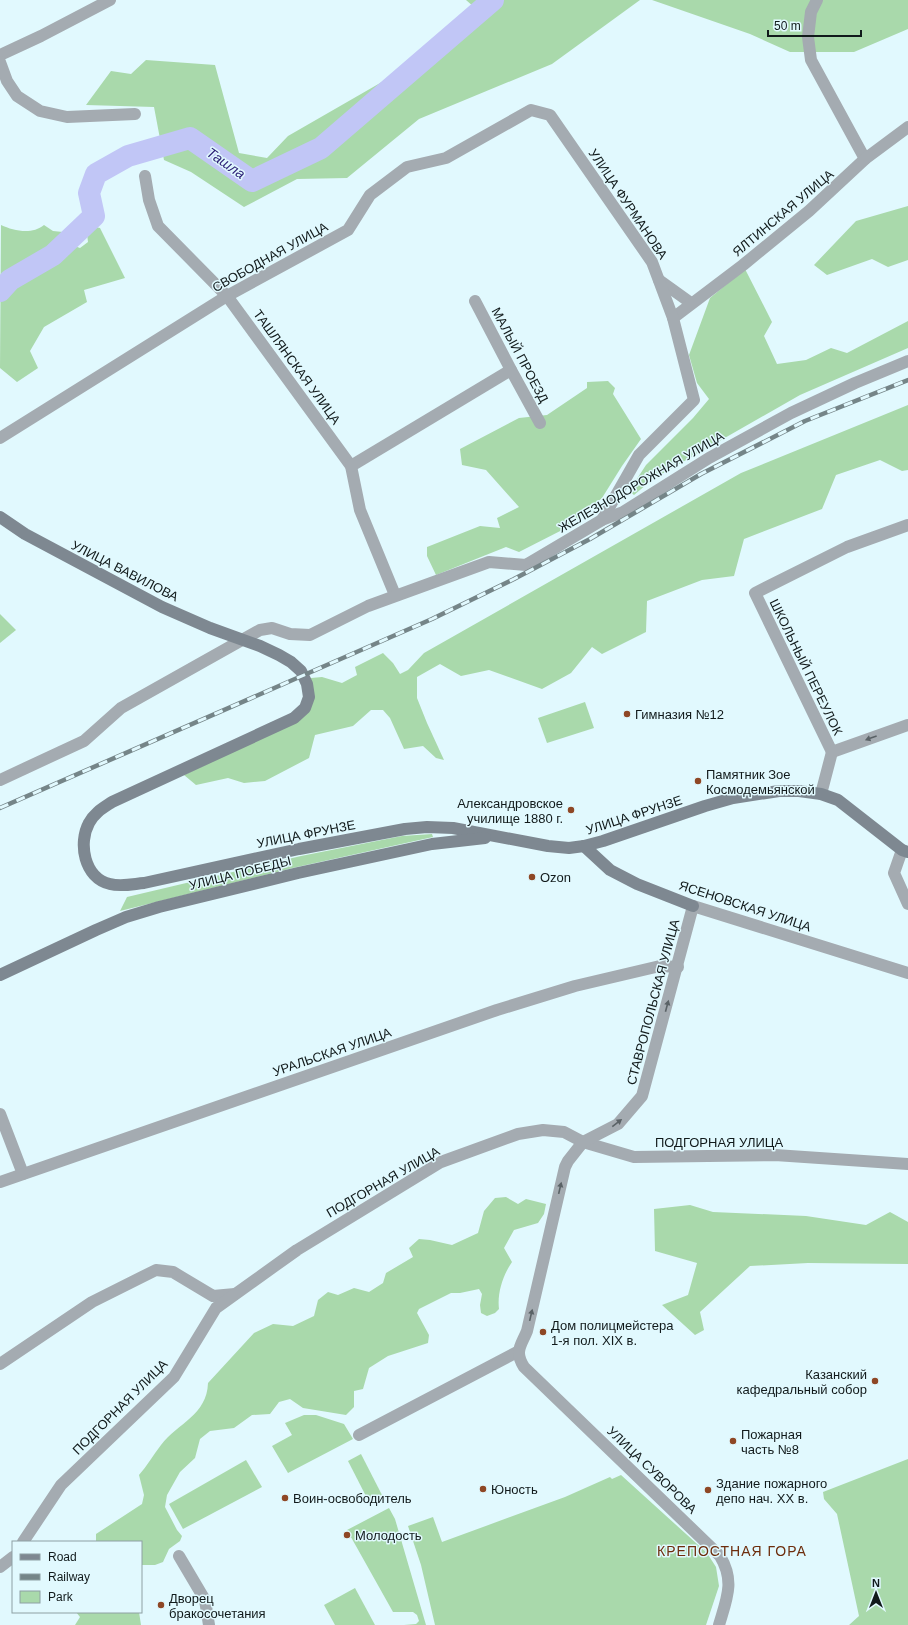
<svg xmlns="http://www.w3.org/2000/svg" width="908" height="1625" font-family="Arial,sans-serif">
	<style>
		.green { fill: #a9d9ab }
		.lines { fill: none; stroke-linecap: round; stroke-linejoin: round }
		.river { stroke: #c1c6f6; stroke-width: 22 }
		.street { stroke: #a4abb1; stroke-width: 12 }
		.secondary { stroke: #7e8891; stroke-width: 12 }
		.rail-casing { stroke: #758588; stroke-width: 4.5 }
		.rail { stroke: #e1f9fe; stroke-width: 3; stroke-dasharray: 9; stroke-linecap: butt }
		.oneway { fill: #5a6266 }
		.poi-dot { fill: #8e4725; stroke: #e1f9fe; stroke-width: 1.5 }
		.labels { text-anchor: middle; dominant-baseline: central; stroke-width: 3; stroke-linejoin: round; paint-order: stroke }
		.street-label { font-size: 13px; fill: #111a1b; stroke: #e1f9fe }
		.poi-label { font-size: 13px; fill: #111a1b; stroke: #e1f9fe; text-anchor: start }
		.water-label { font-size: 14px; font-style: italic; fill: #291c74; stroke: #e1f9fe }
		.neighbourhood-label { font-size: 14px; letter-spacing: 1px; fill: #6d2d0c; stroke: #e1f9fe }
	</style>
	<rect width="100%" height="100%" fill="#e1f9fe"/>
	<g class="green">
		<path d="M466,0H640L552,64L419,119L347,178L297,179L244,207L191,172L164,160L154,107L86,105L111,71L131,74L146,60L215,65L239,153L267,158L288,136L434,52L483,15Z"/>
		<path d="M652,0H908V29L854,52H790L750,34Z"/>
		<path d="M908,206V260L888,267L872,259L827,275L814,265L856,221Z"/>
		<path d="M1,225C14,231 32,235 44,225L53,231L63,232L69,244L80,248L88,242L86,225L100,228L125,278L84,290L87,302L44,327L30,351L38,368L17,382L0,368Z"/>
		<path d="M745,269L772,322L764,336L777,364L806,360L831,348L847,353L908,321V348L800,395L653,479L634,495L629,491L646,465L693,418L709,399L697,383L689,355L710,298Z"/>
		<path d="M608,381L615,388L613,394L641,439L622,466L602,498L568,527L519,552L506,547L436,575L427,556V547L480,526L500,528L497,518L519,507L486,470L462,465L460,449L519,418L547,415L587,388V382Z"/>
		<path d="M908,405V470L902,471L880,460L836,475L822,509L744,539L734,576L702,580L647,601L646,632L602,654L592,647L571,673L542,689L489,670L461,676L440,664L417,677V698L427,723L444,760L436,758L423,746L404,749L390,718L383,710H371L353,726L315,735L309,758L265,781L244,783L228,778L196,785L184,775L296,721L311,678L322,677L342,683L357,675L355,667L383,653L393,663L400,674L408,670L424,653L741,473Z"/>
		<path d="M0,614L16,630L0,643Z"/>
		<path d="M585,702L594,728L547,743L538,718Z"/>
		<path d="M432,834L433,837L297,867L120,911L127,897L301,856L402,836Z"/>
		<path d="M506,1197L518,1204L526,1199L546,1204L544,1214L538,1223L514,1230L504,1248L512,1262C503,1275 497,1293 499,1309L495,1313L487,1316L481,1313L480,1305L482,1294L479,1289L460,1293H451L419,1309L417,1313L429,1335L428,1343L388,1356L369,1368L363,1389L354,1391V1407L346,1415L303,1408L290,1399L279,1402L270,1414L252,1415L234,1428L210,1431L200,1439L195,1458L180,1472L167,1495L165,1507L177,1530L182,1536L180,1541L169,1549L163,1562L155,1565H141V1542H96V1534L142,1504L144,1495L139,1475C147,1466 153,1455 161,1445C178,1423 207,1415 208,1383L254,1333L273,1324L293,1326L314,1316L318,1300L328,1292L338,1295L354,1288L369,1292L383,1283L386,1273L413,1257L409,1248L419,1239L430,1240L452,1245L478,1233L484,1211L495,1198Z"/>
		<path d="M690,1205L713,1212L806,1216L866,1225L890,1212L908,1222V1264L808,1263L750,1266L700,1312L704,1330L695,1335L662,1305L688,1295L697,1263L655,1251L654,1209Z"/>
		<path d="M304,1415H316L344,1424L353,1439L288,1473L272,1446L292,1435L285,1423Z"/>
		<path d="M361,1454L382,1495L369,1502L348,1461Z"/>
		<path d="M908,1459V1625H849L859,1616L837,1514L824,1499L823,1492Z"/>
		<path d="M246,1460L262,1487L183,1529L169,1504Z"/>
		<path d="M621,1475L707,1553L716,1567L719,1586L706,1625H435L421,1565L408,1526L433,1517L442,1542L565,1497L610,1477L612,1479Z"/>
		<path d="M389,1508L395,1519L426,1625H404L416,1624L419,1621L417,1615L413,1612H393L347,1530Z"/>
		<path d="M355,1588L375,1625H335L324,1605Z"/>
		<path d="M76,1612H139L141,1625H75L80,1617Z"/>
	</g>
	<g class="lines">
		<path class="river" d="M0,291L10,280L53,255L94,216L89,193L96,174L128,156L190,138L252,181L321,148L493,0"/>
		<g class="street">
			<path d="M817,0L811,12L808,37L811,60L865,159"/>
			<path d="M0,55L41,36L110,0"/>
			<path d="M0,62L7,81L17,96L40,111L67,117L135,114"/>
			<path d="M145,176L149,200L158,226L227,296L351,466L360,510L395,595"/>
			<path d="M659,280L691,303"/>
			<path d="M475,301L511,370L540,423"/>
			<path d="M673,318L743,265L809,211L865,159L908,127"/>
			<path d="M0,438L227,296L348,230L370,195L407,167L446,158L531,110L550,115L652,262L673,318L694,400L639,455L602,520"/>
			<path d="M351,466L511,370"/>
			<path d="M832,752L755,593L847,547L908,525"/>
			<path d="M0,780L84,741L121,708L260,630L272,628L290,634L310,635L368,606L489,562L526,565L602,520L623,512L709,458L791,413L855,383L908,361"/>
			<path d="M821,794L832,752L908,725"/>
			<path d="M902,850L894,873L908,904"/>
			<path d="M0,1114L23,1174"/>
			<path d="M0,1182L497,1010L575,986L660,966L678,967"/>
			<path d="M0,1364L92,1302L156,1270L173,1272L213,1296L235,1294"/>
			<path d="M359,1435L519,1351"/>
			<path d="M23,1542L61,1485L174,1377L216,1308L297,1250L441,1162L518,1134L543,1130L564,1132L583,1142L634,1157L775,1155L908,1164"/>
			<path d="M179,1556L205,1600L209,1625"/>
			<path d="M0,1567L13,1557"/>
			<path d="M719,1625C727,1598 735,1581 720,1556L524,1367C514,1351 521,1346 527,1331L565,1167L568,1161L583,1142L618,1124L642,1096L693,906L908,973"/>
		</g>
		<g class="secondary">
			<path d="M0,517L25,534L162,607L210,628L260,646L279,655L291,662L301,671L307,684L309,697L305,708L294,718L112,802C103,808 94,813 89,823C78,843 84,878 110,884C121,887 133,884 144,883L299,849L405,829L427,827L453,828L548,846L569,848L584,846L603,841L705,806L733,798L779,791H799L821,794L838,800L902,850L908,852"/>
			<path d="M584,846L610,870L637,884L693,906"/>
			<path d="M0,975L96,930L126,917L159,907L298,873L432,844L485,838"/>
		</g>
		<defs>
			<path id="rail" d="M0,808L432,619L514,579L590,539L701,474L805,421L908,380"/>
		</defs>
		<use href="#rail" class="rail-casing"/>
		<use href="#rail" class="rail"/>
	</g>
	<defs><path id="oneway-solid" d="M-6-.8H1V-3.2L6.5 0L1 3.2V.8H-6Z"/></defs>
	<g class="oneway">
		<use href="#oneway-solid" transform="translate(871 738) rotate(160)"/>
		<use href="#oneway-solid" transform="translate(667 1006) rotate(-75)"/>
		<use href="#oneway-solid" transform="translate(617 1123) rotate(-38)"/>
		<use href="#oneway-solid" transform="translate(560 1188) rotate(-77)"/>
		<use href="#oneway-solid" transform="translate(531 1315) rotate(-77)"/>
	</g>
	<g class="poi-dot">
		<circle cx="627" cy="714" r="4"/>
		<circle cx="698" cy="781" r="4"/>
		<circle cx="571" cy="810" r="4"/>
		<circle cx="532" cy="877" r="4"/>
		<circle cx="543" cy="1332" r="4"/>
		<circle cx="875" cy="1381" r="4"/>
		<circle cx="733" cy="1441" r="4"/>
		<circle cx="483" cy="1489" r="4"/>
		<circle cx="708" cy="1490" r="4"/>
		<circle cx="285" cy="1498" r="4"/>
		<circle cx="347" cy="1535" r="4"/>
		<circle cx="161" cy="1605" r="4"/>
	</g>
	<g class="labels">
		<g class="street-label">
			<text transform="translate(628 204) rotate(56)">УЛИЦА ФУРМАНОВА</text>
			<text transform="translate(783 213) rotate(-40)">ЯЛТИНСКАЯ УЛИЦА</text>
			<text transform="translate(270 257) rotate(-29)">СВОБОДНАЯ УЛИЦА</text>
			<text transform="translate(520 355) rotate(62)">МАЛЫЙ ПРОЕЗД</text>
			<text transform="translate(297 367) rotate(54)">ТАШЛЯНСКАЯ УЛИЦА</text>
			<text transform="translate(641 482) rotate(-30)">ЖЕЛЕЗНОДОРОЖНАЯ УЛИЦА</text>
			<text transform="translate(125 571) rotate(27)">УЛИЦА ВАВИЛОВА</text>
			<text transform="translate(806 667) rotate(64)">ШКОЛЬНЫЙ ПЕРЕУЛОК</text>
			<text transform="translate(634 815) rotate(-18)">УЛИЦА ФРУНЗЕ</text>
			<text transform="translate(306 834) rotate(-11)">УЛИЦА ФРУНЗЕ</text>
			<text transform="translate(240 873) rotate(-14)">УЛИЦА ПОБЕДЫ</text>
			<text transform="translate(745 906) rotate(18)">ЯСЕНОВСКАЯ УЛИЦА</text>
			<text transform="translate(653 1002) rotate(-75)">СТАВРОПОЛЬСКАЯ УЛИЦА</text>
			<text transform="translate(332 1052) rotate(-19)">УРАЛЬСКАЯ УЛИЦА</text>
			<text x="719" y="1142">ПОДГОРНАЯ УЛИЦА</text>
			<text transform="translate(383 1182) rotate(-30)">ПОДГОРНАЯ УЛИЦА</text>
			<text transform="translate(120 1407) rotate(-45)">ПОДГОРНАЯ УЛИЦА</text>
			<text transform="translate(652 1470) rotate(44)">УЛИЦА СУВОРОВА</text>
		</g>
		<g class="poi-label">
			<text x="635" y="714">Гимназия №12</text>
			<text x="706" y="774">Памятник Зое<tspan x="706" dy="15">Космодемьянской</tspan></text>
			<text x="563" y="803" text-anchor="end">Александровское<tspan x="563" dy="15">училище 1880 г.</tspan></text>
			<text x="540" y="877">Ozon</text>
			<text x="551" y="1325">Дом полицмейстера<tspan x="551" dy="15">1-я пол. XIX в.</tspan></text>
			<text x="867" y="1374" text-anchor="end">Казанский<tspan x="867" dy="15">кафедральный собор</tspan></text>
			<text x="741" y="1434">Пожарная<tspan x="741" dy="15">часть №8</tspan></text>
			<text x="716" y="1483">Здание пожарного<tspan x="716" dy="15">депо нач. ХХ в.</tspan></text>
			<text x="491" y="1489">Юность</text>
			<text x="293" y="1498">Воин-освободитель</text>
			<text x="355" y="1535">Молодость</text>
			<text x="169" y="1598">Дворец<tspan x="169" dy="15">бракосочетания</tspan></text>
		</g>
		<g class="water-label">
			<text transform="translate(226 163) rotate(35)">Ташла</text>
		</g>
		<g class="neighbourhood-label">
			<text x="732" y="1551">КРЕПОСТНАЯ ГОРА</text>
		</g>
	</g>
	<rect x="12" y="1541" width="130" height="72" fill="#e1f9fe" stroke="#8ea0a3"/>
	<rect x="20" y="1554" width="20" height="6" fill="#7e8891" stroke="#8ea0a3"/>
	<text x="48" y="1561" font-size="12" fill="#111a1b">Road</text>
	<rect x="20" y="1574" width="20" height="6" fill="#758588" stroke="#8ea0a3"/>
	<text x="48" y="1581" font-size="12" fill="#111a1b">Railway</text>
	<rect x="20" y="1591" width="20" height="12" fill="#a9d9ab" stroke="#8ea0a3"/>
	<text x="48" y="1601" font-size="12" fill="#111a1b">Park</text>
	<g transform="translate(876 1593)" stroke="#e1f9fe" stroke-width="3" paint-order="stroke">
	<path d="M0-3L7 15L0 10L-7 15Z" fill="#111a1b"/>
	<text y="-6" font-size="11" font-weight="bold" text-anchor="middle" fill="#111a1b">N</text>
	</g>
	<path d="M768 30v6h93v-6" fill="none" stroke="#111a1b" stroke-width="2"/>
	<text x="774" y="30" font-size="12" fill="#111a1b" stroke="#e1f9fe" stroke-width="3" paint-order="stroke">50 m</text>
</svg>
